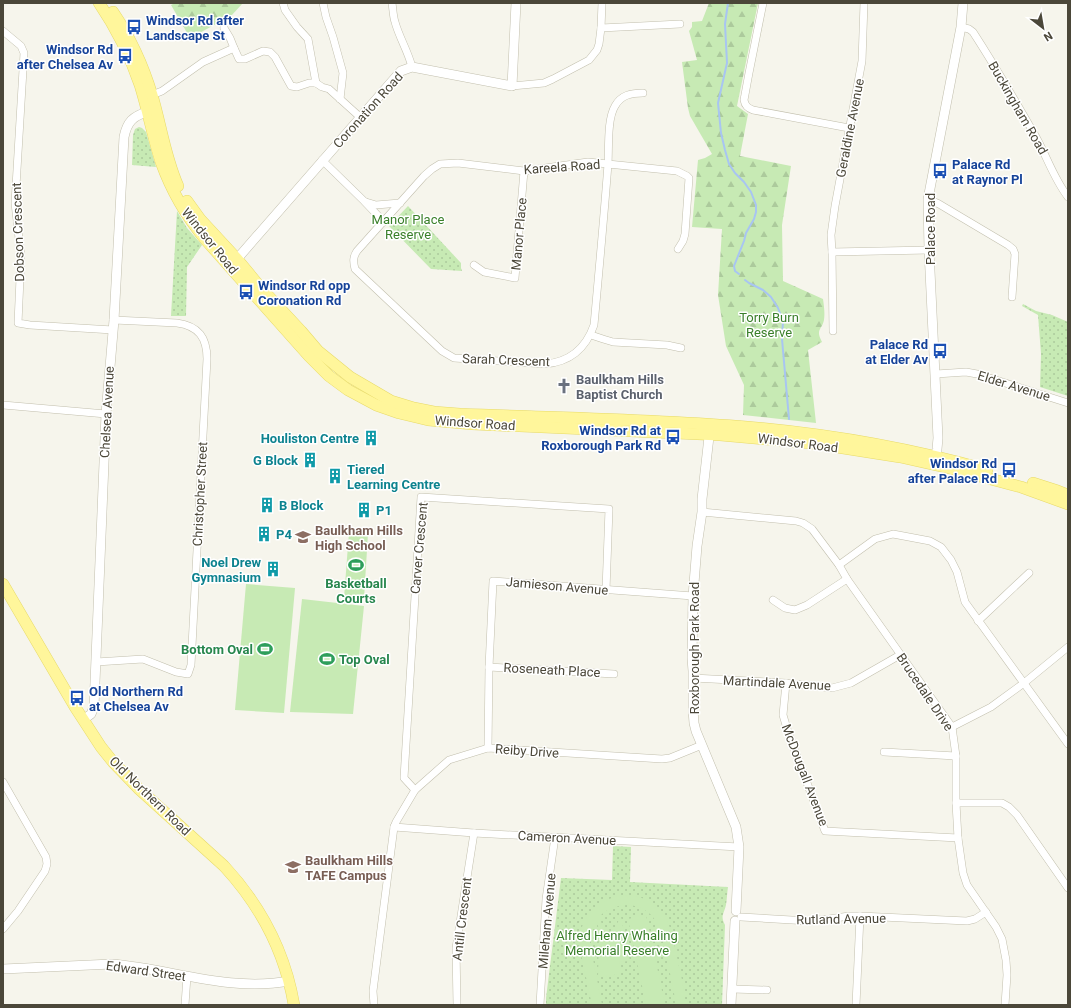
<svg xmlns="http://www.w3.org/2000/svg" width="1071" height="1008" font-family="Roboto,sans-serif">
	<style>
		.forest { fill: url(#forest-firs) }
		.park { fill: url(#park-dots) }
		.pitch { fill: #c7eab4 }
		.lines { fill: none; stroke-linecap: round; stroke-linejoin: round }
		.stream { stroke: #a8c5f2; stroke-width: 2 }
		.minor-casing { stroke: #c2bfad; stroke-width: 8 }
		.tertiary-casing { stroke: #c2bfad; stroke-width: 10 }
		.primary-casing { stroke: #e7da69; stroke-width: 12 }
		.minor { stroke: #fff; stroke-width: 7 }
		.tertiary { stroke: #fff; stroke-width: 9 }
		.primary { stroke: #fff69b; stroke-width: 11 }
		.labels { text-anchor: middle; dominant-baseline: central; stroke-width: 3; stroke-linejoin: round; paint-order: stroke }
		.transit-label { font-size: 13px; font-weight: bold; fill: #164399; stroke: #fff; text-anchor: start }
		.street-label { font-size: 13px; fill: #4b4739; stroke: #fff }
		.park-label { font-size: 13px; fill: #397f29; stroke: #fff }
		.worship-label { font-size: 13px; font-weight: bold; fill: #5b616d; stroke: #fff; text-anchor: start }
		.culture-label { font-size: 13px; font-weight: bold; fill: #0d838f; stroke: #fff; text-anchor: start }
		.education-label { font-size: 13px; font-weight: bold; fill: #785e54; stroke: #fff; text-anchor: start }
		.leisure-label { font-size: 13px; font-weight: bold; fill: #27864d; stroke: #fff }
	</style>
	<defs>
		<pattern id="forest-firs" width="22" height="20" patternUnits="userSpaceOnUse"><rect width="22" height="20" fill="#c7eab4"/><path d="M5 1l3.5 6h-7zM16 11l3.5 6h-7z" fill="#acca9c"/></pattern>
		<pattern id="park-dots" width="8" height="8" patternUnits="userSpaceOnUse"><rect width="8" height="8" fill="#c7eab4"/><path d="M2 2h.1M6 6h.1" fill="none" stroke="#acca9c" stroke-width="1.8" stroke-linecap="round"/></pattern>
	</defs>
	<rect width="100%" height="100%" fill="#f6f5ec"/>
	<g class="forest">
		<path d="M175,3H243L231,16L190,38L171,5Z"/>
		<path d="M709,3H758L737,106L748,114L740,156L791,166L782,225L783,281L823,299C824,306 825,313 824,320C822,330 815,329 822,342L808,350L816,423L743,415L744,385L726,346L718,295L722,229L692,227L698,160L705,158L712,154L690,116L688,108L682,62L697,60L689,31L692,27V22L702,21Z"/>
	</g>
	<g class="park">
		<path d="M139,127L142,128L146,132L156,167L132,165L133,135L135,129Z"/>
		<path d="M408,206L461,263V268L462,271L431,269L389,226Z"/>
		<path d="M177,211L187,228L202,245L187,267L186,316H171Z"/>
		<path d="M1023,304L1036,311L1052,315L1068,322V396L1040,387L1041,354L1038,315L1022,306Z"/>
		<path d="M613,846L631,847L630,882L728,887C727,893 727,899 726,905C724,914 720,915 725,925L722,1005H546V998L561,878L612,880Z"/>
	</g>
	<g class="pitch">
		<path d="M349,532L368,533L364,599L344,598Z"/>
		<path d="M246,584L295,588L284,713L235,710Z"/>
		<path d="M302,599L364,606L353,714L290,712Z"/>
		<path d="M626,895C668,898 671,928 678,962C681,976 685,990 685,1005H675C675,992 671,978 668,965C663,940 661,907 628,905C617,905 607,909 600,916L603,932L609,943L620,917L619,915H621V917L630,961L619,962L623,972L611,976L598,977L599,932L597,920C591,927 590,935 590,944L602,1005H592C589,993 587,981 584,968C579,945 575,926 595,908C603,900 614,896 626,895Z"/>
		<path d="M646,915L665,1005H646L628,919Z"/>
	</g>
	<g class="lines">
		<g class="stream">
			<path d="M728,3L725,24L727,63L718,103L721,133L725,150L729,164L735,173L744,182L751,192L756,205V212L754,219L746,233L744,241L734,266L735,271L739,274"/>
			<path d="M745,280L749,283L763,290L771,297L778,308L783,321L782,339L789,419"/>
		</g>
		<defs>
			<g id="minor">
				<path d="M283,3L285,10L297,27L308,39L316,83"/>
				<path d="M323,3L326,17L333,37L343,73L340,99"/>
				<path d="M392,3C393,9 393,16 395,22C399,37 408,51 412,67"/>
				<path d="M763,3L749,73L744,100C745,106 748,108 753,110L849,128"/>
				<path d="M961,27L969,29L973,32C995,66 1016,102 1036,137C1047,157 1054,179 1068,197"/>
				<path d="M224,28L230,38L234,48"/>
				<path d="M601,28L680,24"/>
				<path d="M3,31L21,46L24,53L15,203L21,256L18,323L30,325L113,330"/>
				<path d="M512,86L544,83L553,79L589,60L597,50L599,44L601,28L602,3"/>
				<path d="M643,93C631,93 621,95 615,106C607,119 609,148 608,164C604,217 599,271 594,325C586,348 570,362 545,364L454,358L442,351L355,269C353,261 353,257 357,251L424,176L432,169L440,164L458,163L524,171L588,162L677,171L687,176L689,178L685,234L683,241L678,249"/>
				<path d="M152,95L162,91L203,62L234,48L239,59H245L263,51L270,52L275,57L291,86L297,87L309,83H316L322,87L329,89L360,117"/>
				<path d="M322,160L364,201L384,222"/>
				<path d="M928,199L939,204L1008,245L1013,249L1015,254L1012,297"/>
				<path d="M366,202L376,205L400,203"/>
				<path d="M832,252L929,250"/>
				<path d="M474,265L484,272L515,278L524,171"/>
				<path d="M833,331L832,252L831,235L835,206L862,61L864,3"/>
				<path d="M591,335L603,339L613,342L667,345L681,348"/>
				<path d="M936,374L966,372L977,374L1068,403"/>
				<path d="M3,405L106,414"/>
				<path d="M702,512L796,521L803,523L812,529L839,565L847,579L952,727L956,756V803L958,838L963,873L967,885L996,927L1002,939L1006,960L1007,975L1005,1005"/>
				<path d="M839,565L875,539L893,534L930,541L941,547L951,560L957,572L965,602L1068,744"/>
				<path d="M773,600L785,608L795,610L807,605L847,579"/>
				<path d="M978,621L1029,573"/>
				<path d="M96,662L143,659L176,672L188,674L191,665L207,359C207,338 199,326 177,323L114,320"/>
				<path d="M489,667L614,674"/>
				<path d="M693,678L786,683L832,688L851,683L900,655"/>
				<path d="M786,683L783,715L788,732L825,831L958,838"/>
				<path d="M952,727L991,707L1024,683L1068,647"/>
				<path d="M488,748L489,667L493,581L693,596"/>
				<path d="M884,752L956,756"/>
				<path d="M3,782L46,857L47,864L45,871L18,911L3,929"/>
				<path d="M415,790L404,778L421,497L609,509L606,590"/>
				<path d="M956,803H1002L1009,807L1017,815L1068,888"/>
				<path d="M394,827L474,833L739,847"/>
				<path d="M741,917L809,921L829,919L849,916H860L967,921L975,919L986,912"/>
				<path d="M732,989L767,990"/>
				<path d="M185,1005L187,976"/>
				<path d="M374,1005L373,991L394,827L396,822L415,790L449,760L488,748L662,759L670,758L702,745"/>
				<path d="M457,1005L456,948L474,833"/>
				<path d="M540,1005L546,899L555,837"/>
				<path d="M856,1005L860,916"/>
			</g>
			<g id="tertiary">
				<path d="M237,259L401,71L412,67L512,86L516,3"/>
				<path d="M710,428L702,499V512L697,546L693,596L692,658L693,671V710L694,723L696,731L736,827L739,847L736,911"/>
				<path d="M936,457L937,449L938,438L929,250L928,199L961,27L963,3"/>
				<path d="M83,720L91,714L94,707L106,414L114,320L124,137C127,122 133,116 147,112"/>
				<path d="M3,969L112,964C172,969 228,992 289,981"/>
				<path d="M731,1005L735,921"/>
			</g>
			<g id="primary">
				<path d="M99,3C116,28 130,56 140,85C148,111 153,137 161,162C171,190 186,216 205,239L309,356L329,376L348,390L376,405L399,413L428,420L472,424L720,435L811,443L900,457L949,468L1021,487L1068,504"/>
				<path d="M113,12C130,37 143,65 152,95C161,125 165,157 178,186"/>
				<path d="M187,201L200,219L237,259L261,288L301,331L318,351L350,377L391,401L414,408L434,412L460,414C556,418 651,419 747,427C828,434 909,448 987,470"/>
				<path d="M1033,483L1058,491L1068,495"/>
				<path d="M3,584L75,707L101,747L113,762L139,789L224,866C260,905 285,952 294,1005"/>
			</g>
		</defs>
		<use href="#minor" class="minor-casing"/>
		<use href="#tertiary" class="tertiary-casing"/>
		<use href="#primary" class="primary-casing"/>
		<use href="#minor" class="minor"/>
		<use href="#tertiary" class="tertiary"/>
		<use href="#primary" class="primary"/>
	</g>
	<defs>
		<symbol id="bus-bare" viewBox="-9 -9 18 18"><path d="M-5-6H5V4H4V6H2V4H-2V6H-4V4H-5ZM-3.5-4V0h7V-4ZM-3.5 1.2v1.5H-2V1.2ZM2 1.2v1.5H3.5V1.2Z" fill="#1a4fb4" stroke="#fff" stroke-width="2.5" paint-order="stroke"/></symbol>
		<symbol id="church-bare" viewBox="-9 -9 18 18"><path d="M-1.2-6h2.4v3.5h3.3v2.4h-3.3V6h-2.4V-.1h-3.3v-2.4h3.3Z" fill="#6b7280" stroke="#fff" stroke-width="2.5" paint-order="stroke"/></symbol>
		<symbol id="building-bare" viewBox="-9 -9 18 18"><path d="M-4-6H4V6H1V3H-1V6H-4ZM-2.5-4.3h1.7v1.8h-1.7ZM.8-4.3h1.7v1.8H.8ZM-2.5-1h1.7V.8h-1.7ZM.8-1h1.7V.8H.8Z" fill="#0f9aa8" stroke="#fff" stroke-width="2.5" paint-order="stroke"/></symbol>
		<symbol id="school-bare" viewBox="-9 -9 18 18"><path d="M0-5L7-2L0 1L-7-2ZM-4 1L0 2.5L4 1V4Q0 6-4 4Z" fill="#8d6e63" stroke="#fff" stroke-width="2.5" paint-order="stroke"/></symbol>
		<symbol id="stadium-bare" viewBox="-9 -9 18 18"><path d="M0-5a6.5 5 0 1 0 0 10a6.5 5 0 1 0 0-10ZM-3.5-1.8h7v3.6h-7Z" fill="#2e9e5b" stroke="#fff" stroke-width="2.5" paint-order="stroke"/></symbol>
		<symbol id="university-bare" viewBox="-9 -9 18 18"><path d="M0-5L7-2L0 1L-7-2ZM-4 1L0 2.5L4 1V4Q0 6-4 4Z" fill="#8d6e63" stroke="#fff" stroke-width="2.5" paint-order="stroke"/></symbol>
	</defs>
	<g fill-rule="evenodd">
		<use href="#bus-bare" x="123" y="16" width="22" height="22"/>
		<use href="#bus-bare" x="114" y="45" width="22" height="22"/>
		<use href="#bus-bare" x="929" y="160" width="22" height="22"/>
		<use href="#bus-bare" x="235" y="281" width="22" height="22"/>
		<use href="#bus-bare" x="929" y="340" width="22" height="22"/>
		<use href="#church-bare" x="553" y="375" width="22" height="22"/>
		<use href="#bus-bare" x="662" y="426" width="22" height="22"/>
		<use href="#building-bare" x="360" y="427" width="22" height="22"/>
		<use href="#building-bare" x="299" y="449" width="22" height="22"/>
		<use href="#bus-bare" x="998" y="459" width="22" height="22"/>
		<use href="#building-bare" x="324" y="465" width="22" height="22"/>
		<use href="#building-bare" x="256" y="494" width="22" height="22"/>
		<use href="#building-bare" x="353" y="499" width="22" height="22"/>
		<use href="#building-bare" x="253" y="523" width="22" height="22"/>
		<use href="#school-bare" x="292" y="526" width="22" height="22"/>
		<use href="#stadium-bare" x="345" y="554" width="22" height="22"/>
		<use href="#building-bare" x="262" y="558" width="22" height="22"/>
		<use href="#stadium-bare" x="254" y="638" width="22" height="22"/>
		<use href="#stadium-bare" x="316" y="648" width="22" height="22"/>
		<use href="#bus-bare" x="66" y="687" width="22" height="22"/>
		<use href="#university-bare" x="282" y="856" width="22" height="22"/>
	</g>
	<g class="labels">
		<g class="transit-label">
			<text x="146" y="20">Windsor Rd after<tspan x="146" dy="15">Landscape St</tspan></text>
			<text x="113" y="49" text-anchor="end">Windsor Rd<tspan x="113" dy="15">after Chelsea Av</tspan></text>
			<text x="952" y="164">Palace Rd<tspan x="952" dy="15">at Raynor Pl</tspan></text>
			<text x="258" y="285">Windsor Rd opp<tspan x="258" dy="15">Coronation Rd</tspan></text>
			<text x="928" y="344" text-anchor="end">Palace Rd<tspan x="928" dy="15">at Elder Av</tspan></text>
			<text x="661" y="430" text-anchor="end">Windsor Rd at<tspan x="661" dy="15">Roxborough Park Rd</tspan></text>
			<text x="997" y="463" text-anchor="end">Windsor Rd<tspan x="997" dy="15">after Palace Rd</tspan></text>
			<text x="89" y="691">Old Northern Rd<tspan x="89" dy="15">at Chelsea Av</tspan></text>
		</g>
		<g class="street-label">
			<text transform="translate(1018 108) rotate(60)">Buckingham Road</text>
			<text transform="translate(368 110) rotate(-48)">Coronation Road</text>
			<text transform="translate(850 128) rotate(-79)">Geraldine Avenue</text>
			<text transform="translate(562 167) rotate(-4)">Kareela Road</text>
			<text transform="translate(930 229) rotate(-90)">Palace Road</text>
			<text transform="translate(18 232) rotate(-92)">Dobson Crescent</text>
			<text transform="translate(519 234) rotate(-85)">Manor Place</text>
			<text transform="translate(210 241) rotate(51)">Windsor Road</text>
			<text transform="translate(506 360) rotate(2)">Sarah Crescent</text>
			<text transform="translate(1014 386) rotate(17)">Elder Avenue</text>
			<text transform="translate(107 412) rotate(-87)">Chelsea Avenue</text>
			<text transform="translate(475 423) rotate(4)">Windsor Road</text>
			<text transform="translate(798 443) rotate(7)">Windsor Road</text>
			<text transform="translate(200 494) rotate(-87)">Christopher Street</text>
			<text transform="translate(419 548) rotate(-85)">Carver Crescent</text>
			<text transform="translate(557 586) rotate(5)">Jamieson Avenue</text>
			<text transform="translate(694 648) rotate(-90)">Roxborough Park Road</text>
			<text transform="translate(552 670) rotate(3)">Roseneath Place</text>
			<text transform="translate(777 683) rotate(3)">Martindale Avenue</text>
			<text transform="translate(925 692) rotate(56)">Brucedale Drive</text>
			<text transform="translate(527 751) rotate(4)">Reiby Drive</text>
			<text transform="translate(805 775) rotate(69)">McDougall Avenue</text>
			<text transform="translate(150 796) rotate(44)">Old Northern Road</text>
			<text transform="translate(567 838) rotate(3)">Cameron Avenue</text>
			<text transform="translate(462 919) rotate(-83)">Antill Crescent</text>
			<text transform="translate(841 919) rotate(-1)">Rutland Avenue</text>
			<text transform="translate(547 921) rotate(-85)">Mileham Avenue</text>
			<text transform="translate(146 971) rotate(8)">Edward Street</text>
		</g>
		<g class="park-label">
			<text x="408" y="219">Manor Place<tspan x="408" dy="15">Reserve</tspan></text>
			<text x="769" y="317">Torry Burn<tspan x="769" dy="15">Reserve</tspan></text>
			<text x="617" y="935">Alfred Henry Whaling<tspan x="617" dy="15">Memorial Reserve</tspan></text>
		</g>
		<g class="worship-label">
			<text x="576" y="379">Baulkham Hills<tspan x="576" dy="15">Baptist Church</tspan></text>
		</g>
		<g class="culture-label">
			<text x="359" y="438" text-anchor="end">Houliston Centre</text>
			<text x="298" y="460" text-anchor="end">G Block</text>
			<text x="347" y="469">Tiered<tspan x="347" dy="15">Learning Centre</tspan></text>
			<text x="279" y="505">B Block</text>
			<text x="376" y="510">P1</text>
			<text x="276" y="534">P4</text>
			<text x="261" y="562" text-anchor="end">Noel Drew<tspan x="261" dy="15">Gymnasium</tspan></text>
		</g>
		<g class="education-label">
			<text x="315" y="530">Baulkham Hills<tspan x="315" dy="15">High School</tspan></text>
			<text x="305" y="860">Baulkham Hills<tspan x="305" dy="15">TAFE Campus</tspan></text>
		</g>
		<g class="leisure-label">
			<text x="356" y="583">Basketball<tspan x="356" dy="15">Courts</tspan></text>
			<text x="253" y="649" text-anchor="end">Bottom Oval</text>
			<text x="339" y="659" text-anchor="start">Top Oval</text>
		</g>
	</g>
	<rect width="1071" height="1008" fill="none" stroke="#4b4739" stroke-width="8"/>
	<g transform="translate(1043 28) rotate(149)" stroke="#ffffff" stroke-width="3" paint-order="stroke">
	<path d="M0-3L7 15L0 10L-7 15Z" fill="#4b4739"/>
	<text y="-6" font-size="11" font-weight="bold" text-anchor="middle" fill="#4b4739">N</text>
	</g>
</svg>
